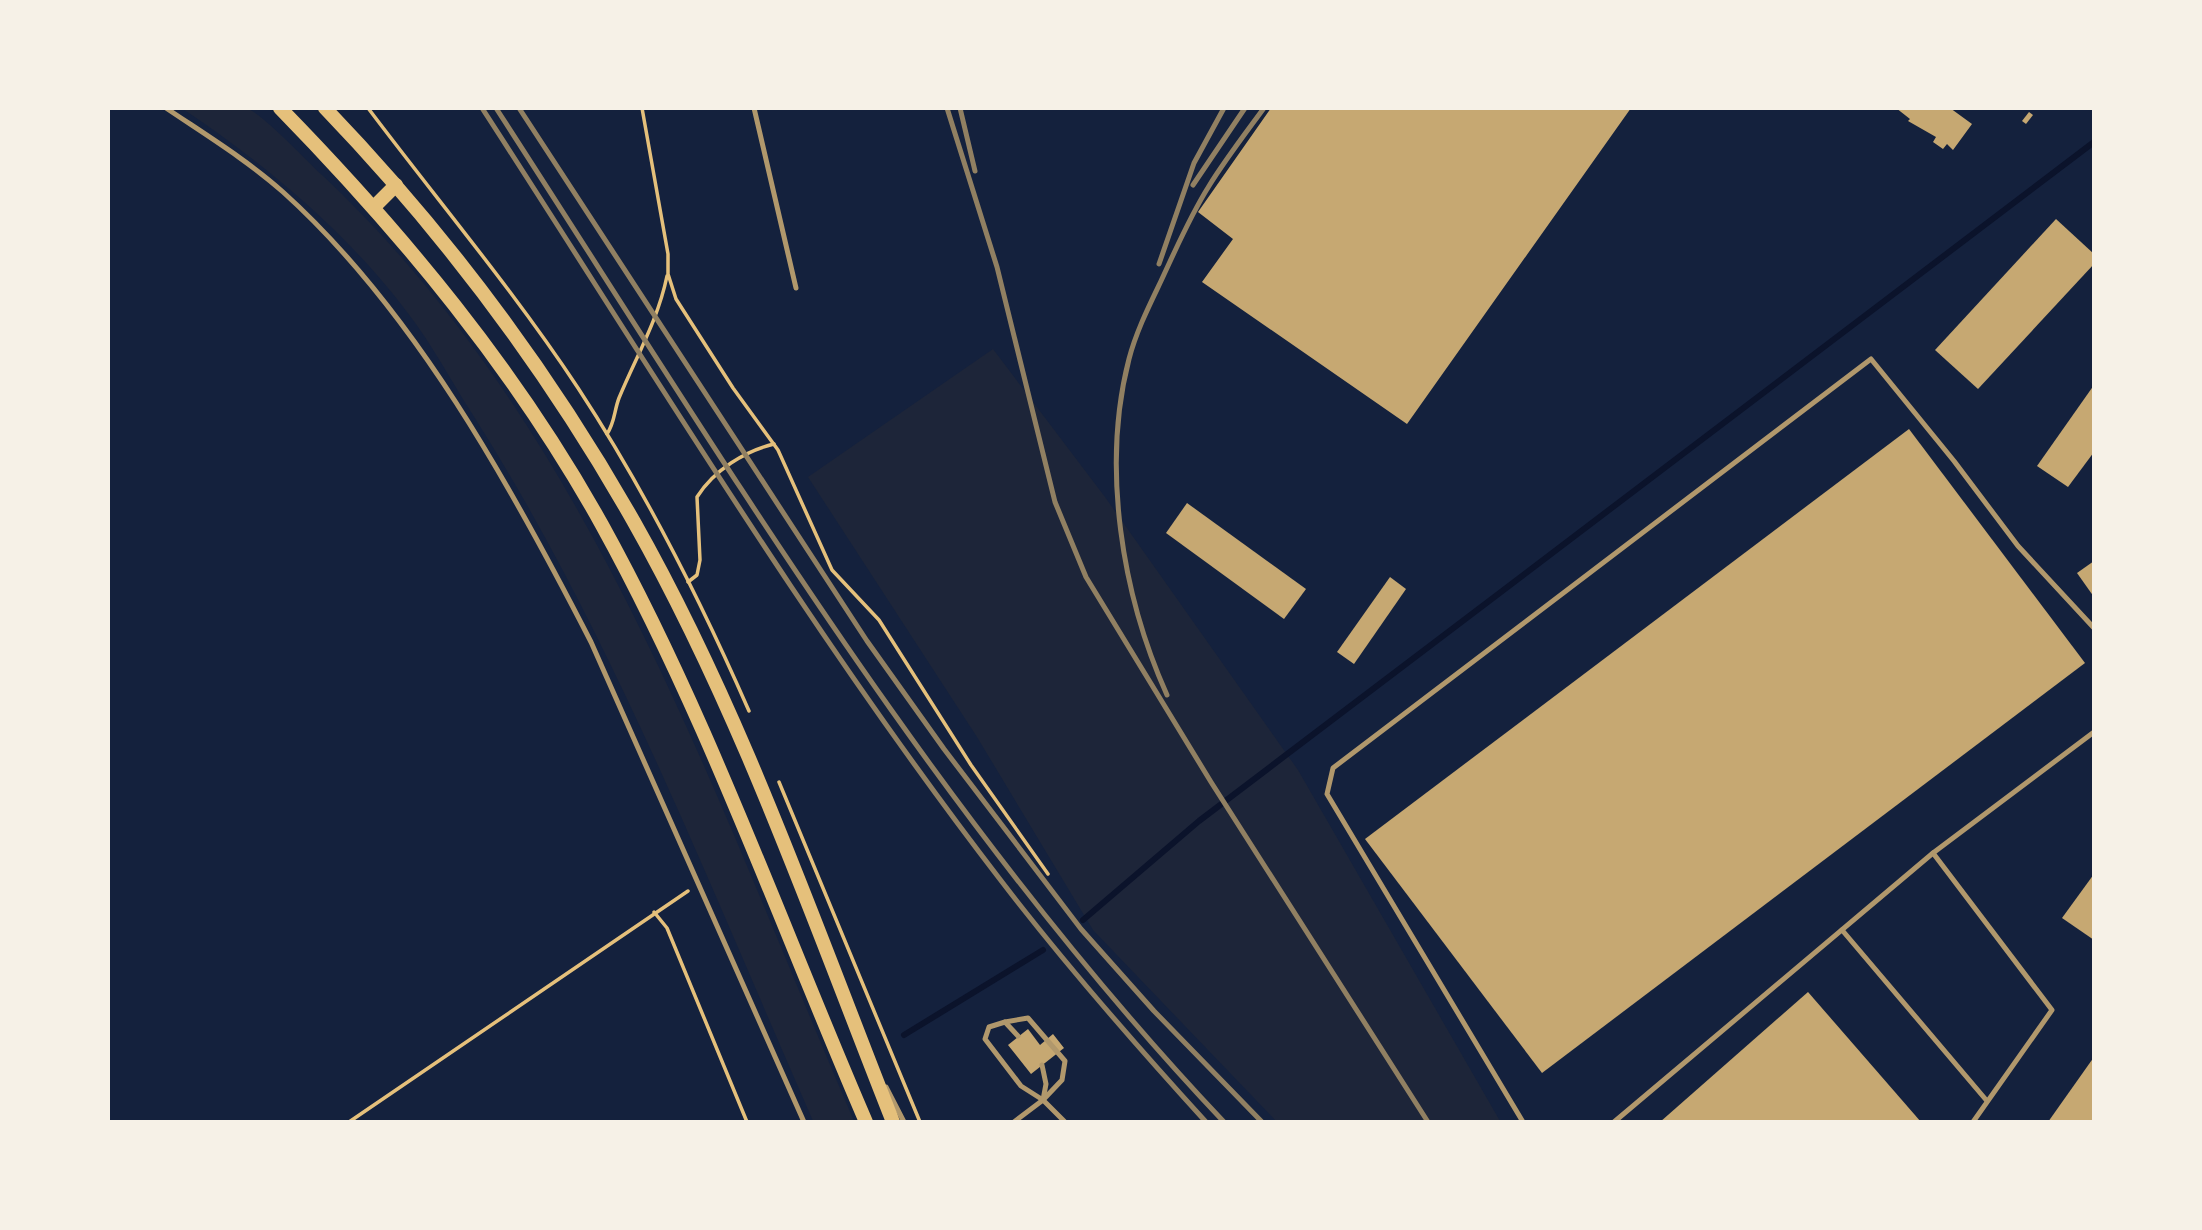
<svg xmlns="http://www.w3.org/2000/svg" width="2202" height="1230" font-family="'Alegreya Sans',sans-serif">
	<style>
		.green { fill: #1d2539 }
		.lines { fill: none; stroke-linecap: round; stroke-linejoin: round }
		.stream { stroke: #0b132b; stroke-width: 6 }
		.building { fill: #c6a872 }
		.path { stroke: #e5c07b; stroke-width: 3.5 }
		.service { stroke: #b1986c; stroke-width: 5 }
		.secondary { stroke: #e5c07b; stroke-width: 14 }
		.rail { stroke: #918062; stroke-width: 5 }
	</style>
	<rect width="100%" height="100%" fill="#14213d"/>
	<g class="green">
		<path d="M183,109C202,108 227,104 246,108C261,112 308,162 322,175C590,426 712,792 854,1121H813C708,882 613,636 473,415C451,381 432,344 407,312C347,232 265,164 183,109Z"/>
		<path d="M993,349L1105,497L1298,770L1500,1121H1276L1093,930L977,737L808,477Z"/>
	</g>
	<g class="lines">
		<g class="stream">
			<path d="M1083,920L1199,821L2094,142"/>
			<path d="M904,1035L1043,950"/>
		</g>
	</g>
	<g class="building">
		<path d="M1271,108H1631L1407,424L1202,282L1233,239L1198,212Z"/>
		<path d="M1896,108H1950L1972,124L1953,150L1947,144L1943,149L1933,142L1936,137L1908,121L1910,119Z"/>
		<path d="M2029,112L2033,115L2026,124L2022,121Z"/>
		<path d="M2056,219L2094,254V264L1978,389L1935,350Z"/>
		<path d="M2094,385V452L2068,487L2037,466Z"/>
		<path d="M1909,429L2085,663L1542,1073L1365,839Z"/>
		<path d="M1187,503L1306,589L1284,619L1166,533Z"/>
		<path d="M2094,561V597L2077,573Z"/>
		<path d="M1390,577L1406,589L1354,664L1337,652Z"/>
		<path d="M2094,874V940L2062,918Z"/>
		<path d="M1808,992L1921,1122H1660Z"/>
		<path d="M1028,1029L1040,1045L1053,1034L1064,1048L1031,1074L1008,1045Z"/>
		<path d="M2094,1057V1122H2048Z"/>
	</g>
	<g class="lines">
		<g class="path">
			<path d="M368,108C438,201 514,291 578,388C645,490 700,599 749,711"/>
			<path d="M642,108L668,254V274L676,299L733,388L778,450L832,570L879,620L971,765L1048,874"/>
			<path d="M607,434C615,422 614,411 619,398C636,357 658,320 667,276"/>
			<path d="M688,582L697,575L700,560L697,497C714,470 745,451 774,444"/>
			<path d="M779,782L920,1122"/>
			<path d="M654,912L667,928L747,1122"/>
			<path d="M349,1122L688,891"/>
		</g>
		<g class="service">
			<path d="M166,108C206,135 247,160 283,192C414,310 511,486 591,642L804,1122"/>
			<path d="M754,108L796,288"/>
			<path d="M1842,930L1987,1101"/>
			<path d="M1005,1022L1028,1018L1065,1061L1062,1080L1043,1100"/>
			<path d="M1018,1036L1005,1022L989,1027L985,1039L1021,1086L1043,1100"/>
			<path d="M1042,1065L1046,1084L1043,1100"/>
			<path d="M886,1087L904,1122"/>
			<path d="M1014,1122L1043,1100L1065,1122"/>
			<path d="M1523,1122L1327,794L1333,768L1871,359L1954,461L2018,546L2094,628"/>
			<path d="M1614,1122L1933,853"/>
			<path d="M1973,1122L2052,1010L1933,853L2094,732"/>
		</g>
		<g class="secondary">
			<path d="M280,108C403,234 516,370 602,525C707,715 780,923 866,1122"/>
			<path d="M325,108C445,233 549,372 634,522C741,711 813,920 893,1122"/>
			<path d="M374,207L396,185"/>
		</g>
		<g class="rail">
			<path d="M482,108C650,367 811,634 999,878C1064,963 1134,1043 1206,1122"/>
			<path d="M496,108C722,457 937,819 1224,1122"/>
			<path d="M519,108L867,641L944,749L1081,929L1154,1011L1262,1122"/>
			<path d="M947,108L997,267L1055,502L1086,577L1211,782L1428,1122"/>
			<path d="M960,108L975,171"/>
			<path d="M1193,185L1245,108"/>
			<path d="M1159,264L1194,163L1224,108"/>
			<path d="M1167,695C1122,595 1101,467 1129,359C1136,332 1149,306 1161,281C1176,249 1190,216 1209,186C1225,160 1245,134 1264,108"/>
		</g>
	</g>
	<rect width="2202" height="1230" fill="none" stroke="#f6f1e7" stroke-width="220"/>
</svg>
